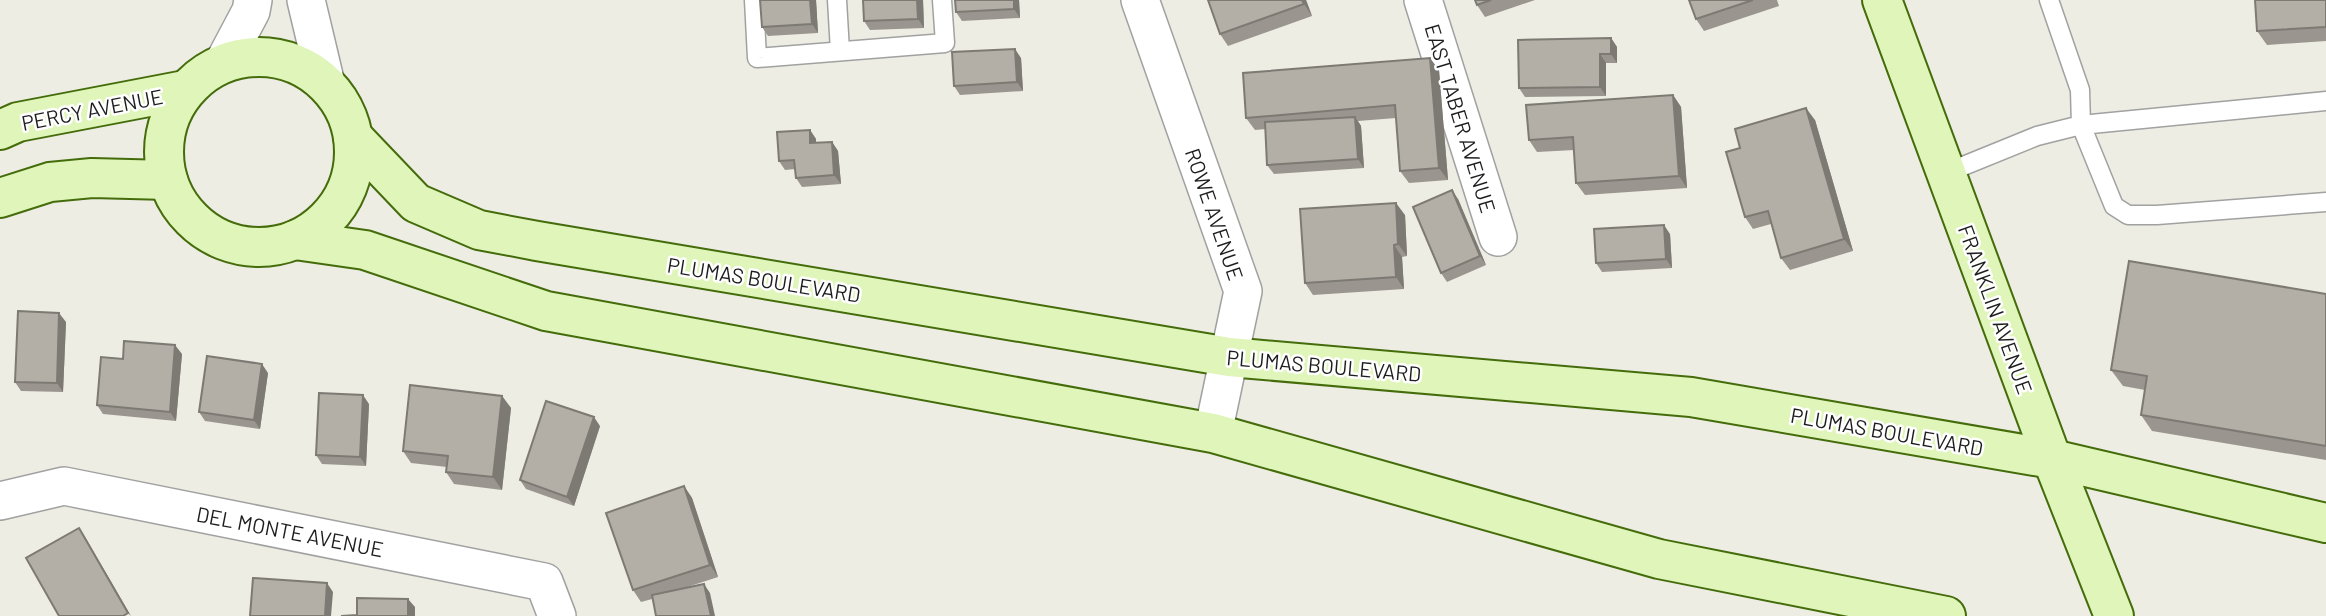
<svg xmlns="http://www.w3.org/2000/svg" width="2326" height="616" font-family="Barlow,sans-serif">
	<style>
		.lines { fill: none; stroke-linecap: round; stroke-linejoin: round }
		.lane-casing { stroke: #a1a1a1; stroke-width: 21 }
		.street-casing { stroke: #a1a1a1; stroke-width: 40 }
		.secondary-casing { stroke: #446c0b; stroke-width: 42 }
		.lane { stroke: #fff; stroke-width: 18 }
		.street { stroke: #fff; stroke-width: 37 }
		.secondary { stroke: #e0f5b9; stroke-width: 38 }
		.wall { fill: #9a968f }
		.shaded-wall { fill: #7d7a74 }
		.building { fill: #b3afa6; stroke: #7d7a74; stroke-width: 2 }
		.labels { text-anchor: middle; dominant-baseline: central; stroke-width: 5; stroke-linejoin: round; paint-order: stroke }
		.street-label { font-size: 21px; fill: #1d1d1d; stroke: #fff }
	</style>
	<rect width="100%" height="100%" fill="#edede3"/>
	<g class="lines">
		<defs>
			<g id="lane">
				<path d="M754,0L757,58L945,43L942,0"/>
				<path d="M837,0L840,51"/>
				<path d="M2326,101L2081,125L2114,206L2128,215H2157L2326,202"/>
				<path d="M1946,173L2037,136L2081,125L2080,90L2049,0"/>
			</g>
			<g id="street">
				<path d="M306,0L326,84"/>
				<path d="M1140,0L1243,291L1213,433"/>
				<path d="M1423,0L1498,237"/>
				<path d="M224,62L251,11L253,0"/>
				<path d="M0,501L64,486L544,582L557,616"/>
			</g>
			<g id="secondary">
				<path d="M1882,0L2052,459L2114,616"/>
				<circle cx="259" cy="152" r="95"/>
				<path d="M0,130L18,122L185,90"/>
				<path d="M353,137L416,203L479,230L537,241L1229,357L1691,397L2052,459L2326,523"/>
				<path d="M0,198L50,182L92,178L168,180"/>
				<path d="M295,240L365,250L546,311L1213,433L1659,559L1946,616"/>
			</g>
		</defs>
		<use href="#lane" class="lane-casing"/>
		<use href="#street" class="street-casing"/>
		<use href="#secondary" class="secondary-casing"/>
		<use href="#lane" class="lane"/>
		<use href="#street" class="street"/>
		<use href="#secondary" class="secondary"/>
	</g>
	<g class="wall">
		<path d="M816,0L818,33L768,36L762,27Z"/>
		<path d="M923,0L924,28L870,30L864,21Z"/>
		<path d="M955,0H1019L1020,18L962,21L956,12Z"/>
		<path d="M1208,0H1306L1312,16L1228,46L1220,34Z"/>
		<path d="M1475,0H1535L1485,17L1477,5Z"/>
		<path d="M1689,0H1777L1779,6L1704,31L1696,19Z"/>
		<path d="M2326,0V41L2267,45L2257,31Z"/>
		<path d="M1611,38L1617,47V63H1606V96L1525,97L1519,88Z"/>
		<path d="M1021,58L1023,91L960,95L954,86Z"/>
		<path d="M1439,70L1448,180L1409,183L1400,171L1396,118L1358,121L1361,126L1364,168L1274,174L1267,165L1266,129L1255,130L1246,118Z"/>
		<path d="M1673,95L1681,107L1687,188L1585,195L1576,183L1574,150L1537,152L1529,140Z"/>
		<path d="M1815,120L1853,251L1790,270L1781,258L1771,224L1753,229L1745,217L1740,148Z"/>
		<path d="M810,130L816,139V143L832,142L838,151L841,184L802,187L796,178L795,169L785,170L779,161Z"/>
		<path d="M1458,199L1486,265L1447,282L1441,273Z"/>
		<path d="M1405,215L1407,256L1402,257L1404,289L1313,295L1305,283Z"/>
		<path d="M1670,234L1672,268L1602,272L1596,263Z"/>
		<path d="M2326,294V460L2152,431L2141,415L2145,390L2123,386L2111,370Z"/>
		<path d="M66,322L63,392L21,391L15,382Z"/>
		<path d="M182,354L176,421L103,414L97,405L123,359Z"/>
		<path d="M268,373L260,429L205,421L199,412Z"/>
		<path d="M502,396L511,408L502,490L454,484L446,472L447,467L411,463L403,451Z"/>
		<path d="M369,404L366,466L322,464L316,455Z"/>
		<path d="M600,426L574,506L526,489L520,480Z"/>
		<path d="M684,486L692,498L718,577L678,590L710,593L652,599L641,602L633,590Z"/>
	</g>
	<g class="shaded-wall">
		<path d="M810,0H816L818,33L812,24Z"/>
		<path d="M917,0H923L924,28L918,19Z"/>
		<path d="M1014,0H1019L1020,18L1014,9Z"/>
		<path d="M1302,0H1306L1312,16L1304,4Z"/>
		<path d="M1611,38L1617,47V63L1611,54Z"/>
		<path d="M1015,49L1021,58L1023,91L1017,82Z"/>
		<path d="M1600,54L1606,63V96L1600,87Z"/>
		<path d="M1430,58L1439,70L1448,180L1439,168Z"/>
		<path d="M1673,95L1681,107L1687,188L1679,176Z"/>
		<path d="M1806,108L1815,120L1853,251L1844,239Z"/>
		<path d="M1355,117L1361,126L1364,168L1358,159Z"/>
		<path d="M810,130L816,139V152L810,143Z"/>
		<path d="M832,142L838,151L841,184L834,175Z"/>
		<path d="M1452,190L1458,199L1486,265L1480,256Z"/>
		<path d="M1396,203L1405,215L1407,256L1398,244Z"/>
		<path d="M1664,225L1670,234L1672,268L1666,259Z"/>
		<path d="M1394,245L1402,257L1404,289L1396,277Z"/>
		<path d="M59,313L66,322L63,392L57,383Z"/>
		<path d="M175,345L182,354L176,421L170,412Z"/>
		<path d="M262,364L268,373L260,429L254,420Z"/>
		<path d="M363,395L369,404L366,466L360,457Z"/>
		<path d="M502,396L511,408L502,490L493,477Z"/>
		<path d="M594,417L600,426L574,506L567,497Z"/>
		<path d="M684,486L692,498L718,577L710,565Z"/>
		<path d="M79,528L85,537L131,616L128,613Z"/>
		<path d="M327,583L333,592L331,616H325Z"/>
		<path d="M704,584L710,593L715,616H711Z"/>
		<path d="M408,599L415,607V616H408Z"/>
	</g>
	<g class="building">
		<path d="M760,0H810L812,24L762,27Z"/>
		<path d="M863,0H917L918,19L864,21Z"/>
		<path d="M955,0H1014V9L956,12Z"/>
		<path d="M1208,0H1302L1304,4L1220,34Z"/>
		<path d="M1475,0H1491L1477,5Z"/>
		<path d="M1689,0H1753L1696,19Z"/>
		<path d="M2255,0H2326V27L2257,31Z"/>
		<path d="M1611,38V54H1600V87L1519,88L1518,40Z"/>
		<path d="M1015,49L1017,82L954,86L952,52Z"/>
		<path d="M1430,58L1439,168L1400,171L1395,105L1246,118L1243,73Z"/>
		<path d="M1673,95L1679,176L1576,183L1573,137L1529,140L1526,105Z"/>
		<path d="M1806,108L1844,239L1781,258L1768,211L1745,217L1726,152L1740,148L1735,129Z"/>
		<path d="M1355,117L1358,159L1267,165L1265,122Z"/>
		<path d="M810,130V143L832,142L834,175L796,178L794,160L779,161L777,132Z"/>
		<path d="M1452,190L1480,256L1441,273L1413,207Z"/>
		<path d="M1396,203L1398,244L1394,245L1396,277L1305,283L1300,209Z"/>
		<path d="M1664,225L1666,259L1596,263L1594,229Z"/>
		<path d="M2129,261L2326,294V446L2141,415L2147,376L2111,370Z"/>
		<path d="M18,311L59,313L57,383L15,382Z"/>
		<path d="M124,341L175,345L170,412L97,405L101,357L123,359Z"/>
		<path d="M207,356L262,364L254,420L199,412Z"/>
		<path d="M410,385L502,396L493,477L446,472L448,456L403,451Z"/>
		<path d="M319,393L363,395L360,457L316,455Z"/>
		<path d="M546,401L594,417L567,497L520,480Z"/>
		<path d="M684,486L710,565L633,590L606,513Z"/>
		<path d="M79,528L128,613L123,616H59L26,558Z"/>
		<path d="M253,578L327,583L325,616H250Z"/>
		<path d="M704,584L711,616H656L652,595Z"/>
		<path d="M357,598L408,599V616H341L357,615Z"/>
	</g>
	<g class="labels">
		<g class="street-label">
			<text transform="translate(92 109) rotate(-11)">PERCY AVENUE</text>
			<text transform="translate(1461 118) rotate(73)">EAST TABER AVENUE</text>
			<text transform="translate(1215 214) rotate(71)">ROWE AVENUE</text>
			<text transform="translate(764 279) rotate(9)">PLUMAS BOULEVARD</text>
			<text transform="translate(1996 309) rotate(70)">FRANKLIN AVENUE</text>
			<text transform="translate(1324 365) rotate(5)">PLUMAS BOULEVARD</text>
			<text transform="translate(1887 431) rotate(10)">PLUMAS BOULEVARD</text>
			<text transform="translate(290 531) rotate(11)">DEL MONTE AVENUE</text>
		</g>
	</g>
</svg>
